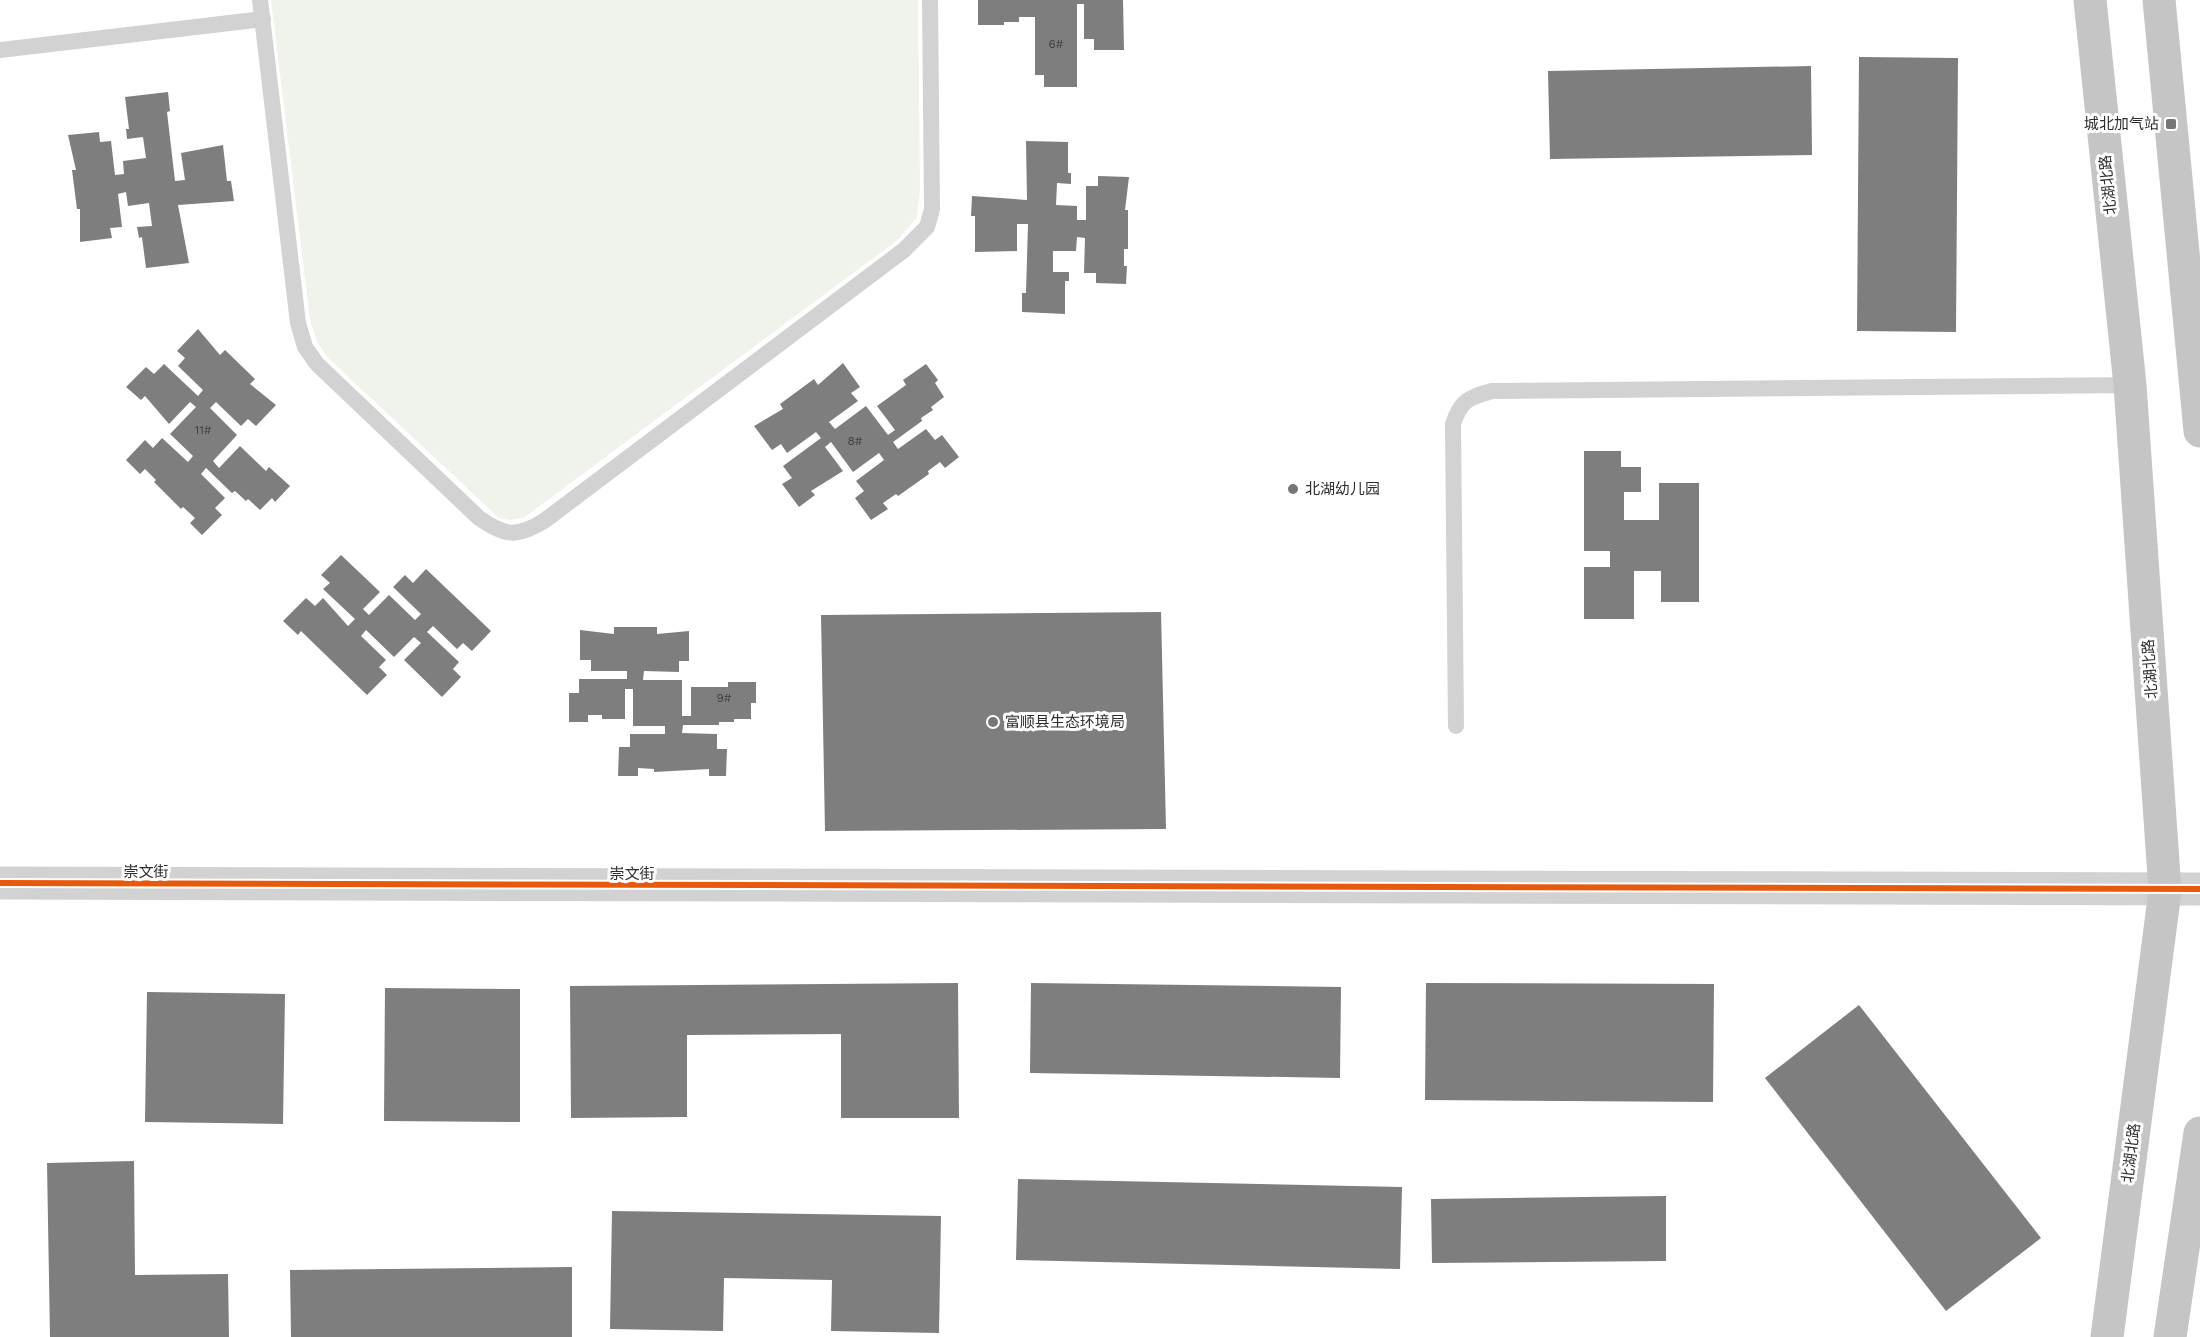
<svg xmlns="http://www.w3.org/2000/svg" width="2200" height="1337" font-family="'Work Sans','Noto Sans SC',sans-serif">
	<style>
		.green { fill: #f0f3ec }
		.building { fill: #7e7e7e }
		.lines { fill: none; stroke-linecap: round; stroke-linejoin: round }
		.service { stroke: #d2d2d2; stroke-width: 16 }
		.tertiary { stroke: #d2d2d2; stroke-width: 33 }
		.primary { stroke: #c5c5c5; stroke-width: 33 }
		.cycleway-casing { stroke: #fff; stroke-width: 10 }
		.cycleway { stroke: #e8590c; stroke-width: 6 }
		.poi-dot { fill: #767676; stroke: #fff; stroke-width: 2 }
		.labels { text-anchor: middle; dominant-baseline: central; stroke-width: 6; stroke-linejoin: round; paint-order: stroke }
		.number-label { font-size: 12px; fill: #414141 }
		.poi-label { font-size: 15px; fill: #2d2d2d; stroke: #fff; text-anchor: start }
		.street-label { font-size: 15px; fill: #2d2d2d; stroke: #fff }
	</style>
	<rect width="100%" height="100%" fill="#fff"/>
	<path class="green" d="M271,0H918L920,189L917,217L899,239L525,517L510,520L499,518L328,358L317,342L310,320Z"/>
	<g class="building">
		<path d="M978,0H1123L1124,50H1094V39H1084V4H1077V87H1044V75H1035V17H1019V22H1004V25H978Z"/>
		<path d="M1859,57L1958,58L1956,332L1857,331Z"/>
		<path d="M1811,66L1812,155L1550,159L1548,71Z"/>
		<path d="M168,92L170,111L167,112L175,181L185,180L181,153L223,145L227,181H231L234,201L178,205L189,263L146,268L142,237L139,238L137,227L152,226L149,203L128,206L126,192L118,194L122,227L110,228L112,238L80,242V209H77L72,170H76L68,135L99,132L100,142L111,141L115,175L124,174L123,161L146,158L143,137L127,139L126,129H129L125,97Z"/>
		<path d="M1026,141L1068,142V173H1071V184L1057,183L1056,205L1077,206V220H1086V186H1098V176L1129,177L1125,210H1128V249H1124V266H1127L1126,284L1096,283V273H1084L1085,238L1077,237L1076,251H1053V272H1069V281H1065V314L1022,312V293H1026L1028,224H1017V251L975,252V216H971L972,196L1027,200Z"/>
		<path d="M198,329L220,355L225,350L255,379L250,384L276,405L256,426L248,419L241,426L216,402L210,408L237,435L213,461L219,468L240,446L266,471L269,467L290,486L275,502L272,498L260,510L248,499L246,501L235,491L232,493L206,468L201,474L225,498L215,508L222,515L202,535L190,523L195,518L183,507L181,509L154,482L156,480L145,469L140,474L126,460L145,440L153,448L162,438L188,462L193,456L170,434L196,407L190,402L169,424L145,396L141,400L126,387L146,367L154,374L164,364L198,396L203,390L178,366L185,358L177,351Z"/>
		<path d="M843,363L860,387L851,393L858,401L829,422L835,429L866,406L888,435L895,430L877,406L906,385L903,380L926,364L938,380L935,383L944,397L931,407L933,410L921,418L922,421L893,442L898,449L926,429L935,440L942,435L959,457L945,468L940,462L928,471L929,474L898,496L896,494L883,503L888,509L871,520L855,498L864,491L856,481L884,460L879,453L853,472L831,442L825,447L843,471L811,491L815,495L799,507L782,484L792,478L783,466L821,438L816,432L787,453L781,444L772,450L754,426L783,409L780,404L814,379L818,385Z"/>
		<path d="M1584,451H1621V467H1641V492H1624V520H1659V483H1699V602H1661V571H1634V619H1584V567H1610V551H1584Z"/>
		<path d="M341,555L380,592L363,609L369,615L389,595L415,620L421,614L393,587L405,575L413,583L426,569L491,631L472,651L463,643L457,649L433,626L427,632L459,662L453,669L461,677L442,697L404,660L421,643L414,637L394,657L366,630L361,636L386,660L379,667L387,675L367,695L301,631L298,635L283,621L306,598L315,606L323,598L348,626L355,619L323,589L330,583L321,575Z"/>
		<path d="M1161,612L1166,829L825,831L821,615Z"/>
		<path d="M614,627H657V634L689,631V661H679V672L644,671L643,680H682V716H691V687H728V682H756V703H751V719H734V722H719V725H683L682,733L717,734V749H727L726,776H709V769L654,772V769L638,768V776H618L619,747H630V734H665V726H633V689H625V719H602V715H588V722H569V693H579V679H627V671H591V660H580V630L614,634Z"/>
		<path d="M958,983L959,1118H841V1034L687,1035V1117L571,1118L570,986Z"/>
		<path d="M1031,983L1341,987L1340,1078L1030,1073Z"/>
		<path d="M1426,983L1714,984L1713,1102L1425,1100Z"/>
		<path d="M385,988L520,989V1122L384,1121Z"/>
		<path d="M147,992L285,994L283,1124L145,1122Z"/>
		<path d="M1859,1005L2041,1238L1946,1311L1765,1078Z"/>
		<path d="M134,1161L135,1275L228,1274L229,1337H50L47,1163Z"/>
		<path d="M1018,1179L1402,1187L1400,1269L1016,1260Z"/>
		<path d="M1666,1196V1261L1432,1263L1431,1199Z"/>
		<path d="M612,1211L941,1216L939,1333L831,1331L832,1280L724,1278L723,1331L610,1329Z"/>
		<path d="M572,1267V1337H291L290,1270Z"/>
	</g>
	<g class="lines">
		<g class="service">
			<path d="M260,0L298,323L305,347L317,364L479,518C505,536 516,538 544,521L904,250L927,227L932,209L930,0"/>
			<path d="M0,50L263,19"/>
			<path d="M1456,726L1453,424C1461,400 1468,398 1492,391L2130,385"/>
		</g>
		<path class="tertiary" d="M0,883L2200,889"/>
		<g class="primary">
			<path d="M2090,0L2130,385L2165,891L2107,1337"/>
			<path d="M2159,0L2200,431"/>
			<path d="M2170,1337L2200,1133"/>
		</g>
		<defs>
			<path id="cycleway" d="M0,883L2200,889"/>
		</defs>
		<use href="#cycleway" class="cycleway-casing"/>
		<use href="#cycleway" class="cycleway"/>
	</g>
	<g class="poi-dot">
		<rect x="2165" y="118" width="12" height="12" rx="3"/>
		<circle cx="1293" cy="489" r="6"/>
		<circle cx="993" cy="722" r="6"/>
	</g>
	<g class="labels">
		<g class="number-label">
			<text x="1056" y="44">6#</text>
			<text x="203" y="430">11#</text>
			<text x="855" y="441">8#</text>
			<text x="724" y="698">9#</text>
		</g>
		<g class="poi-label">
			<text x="2159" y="124" text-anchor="end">城北加气站</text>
			<text x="1305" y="489">北湖幼儿园</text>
			<text x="1005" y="722">富顺县生态环境局</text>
		</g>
		<g class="street-label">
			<text transform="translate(2108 185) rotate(-96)">北湖北路</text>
			<text transform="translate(2150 669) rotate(-94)">北湖北路</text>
			<text x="146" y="872">崇文街</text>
			<text x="632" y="874">崇文街</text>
			<text transform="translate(2131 1153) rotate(-83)">北湖北路</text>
		</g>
	</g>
</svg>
